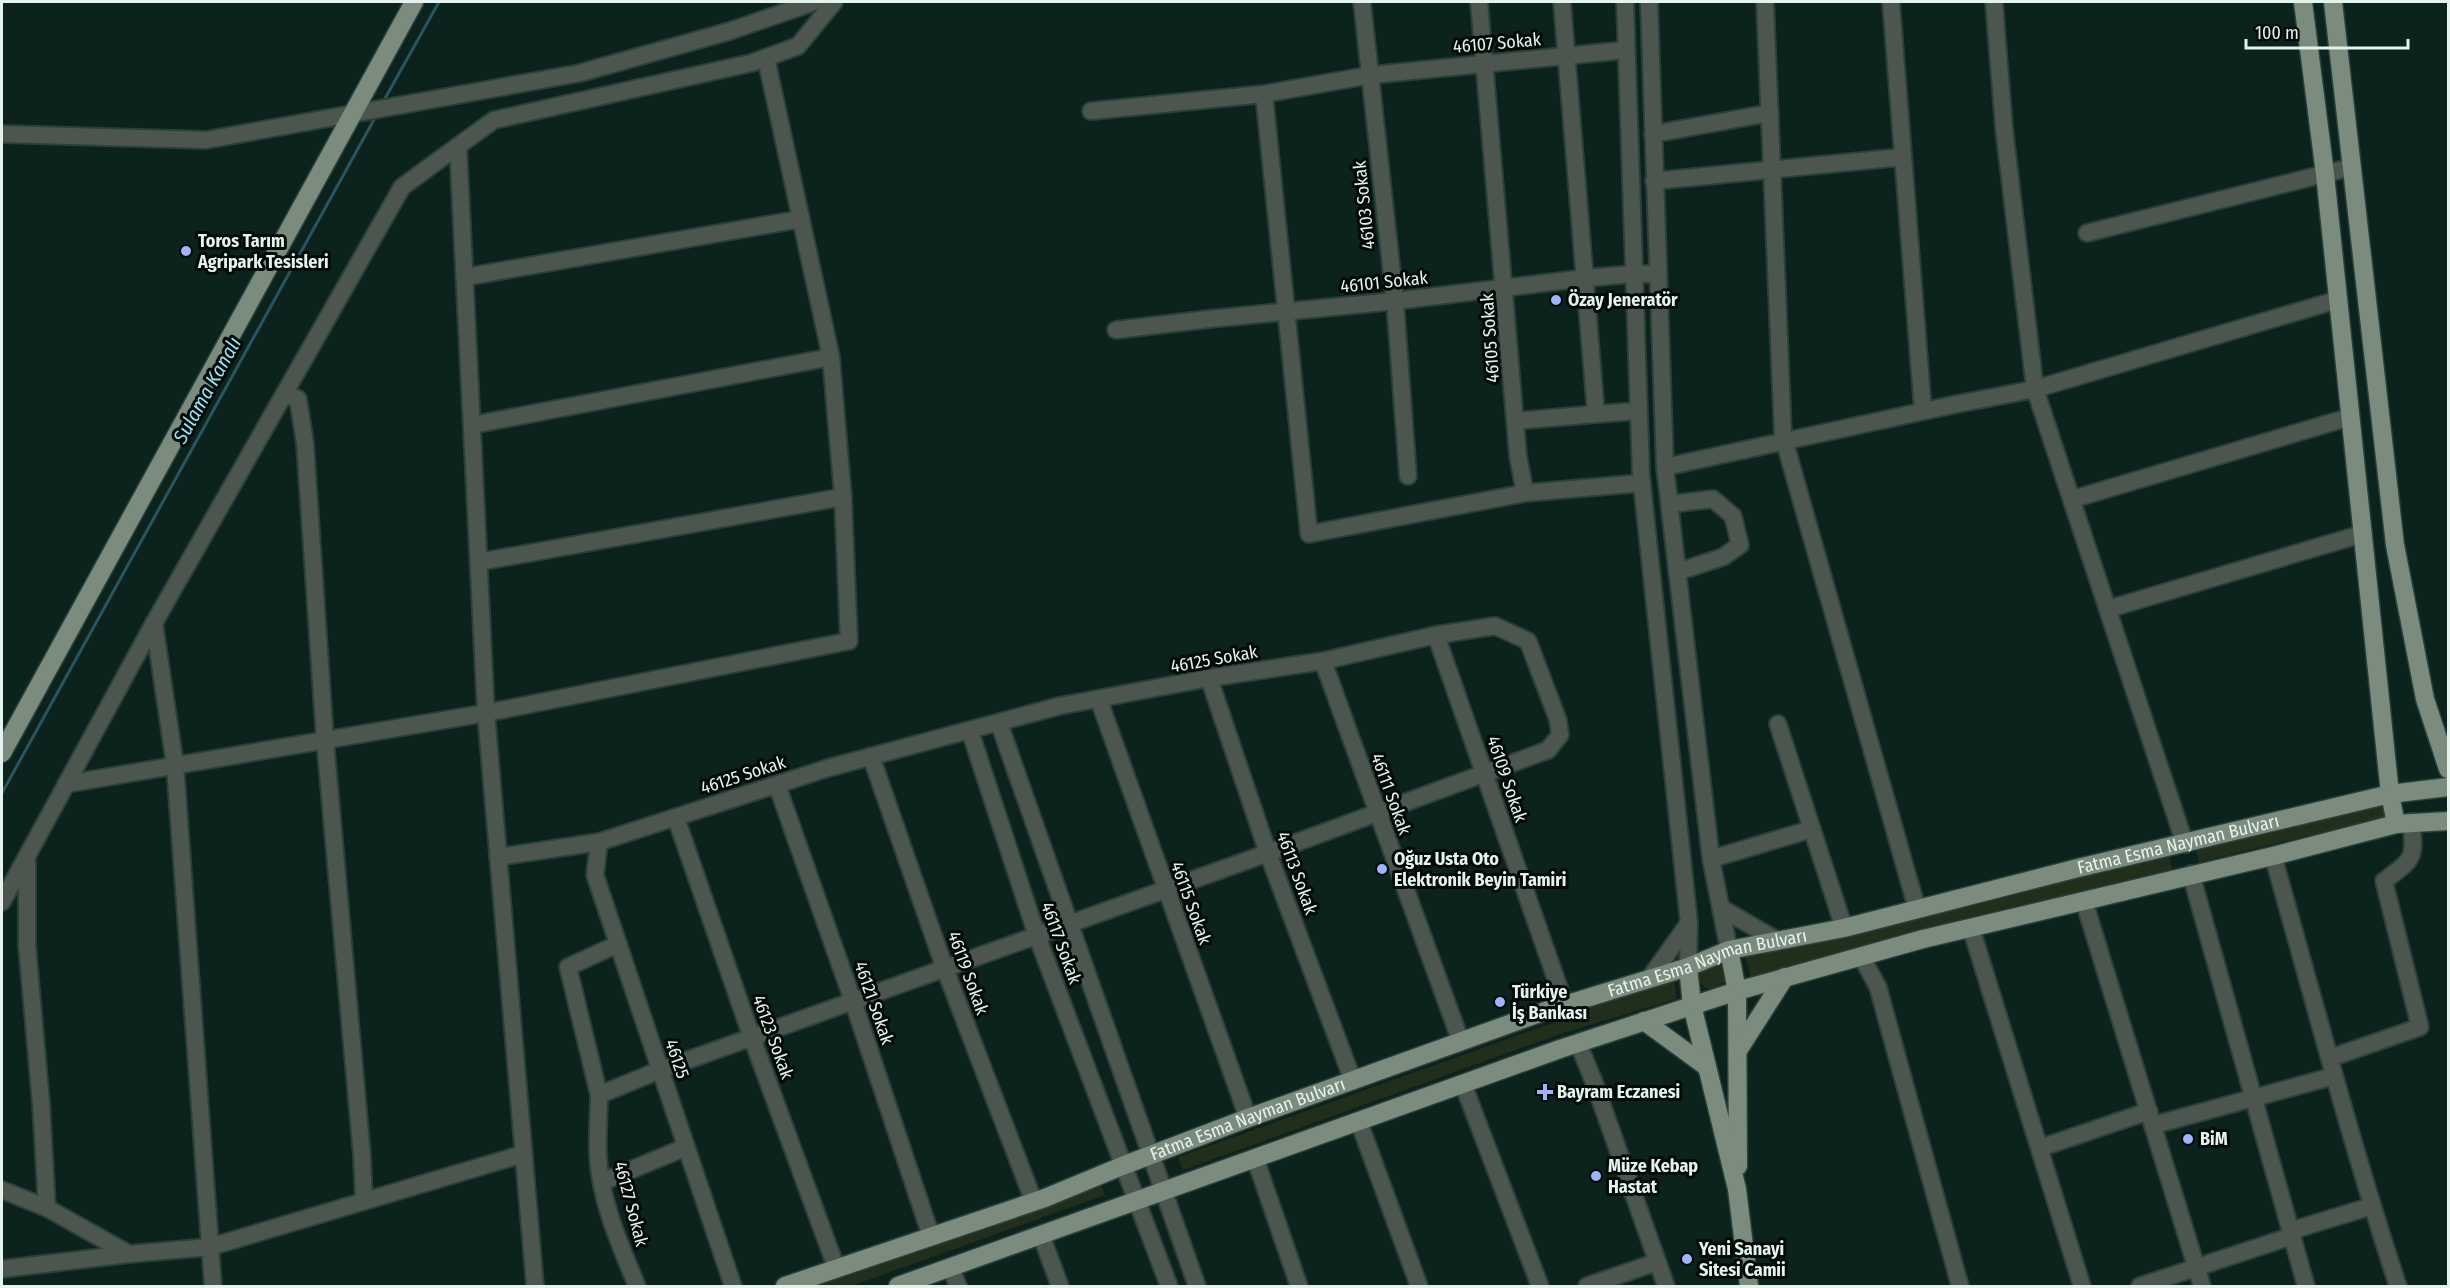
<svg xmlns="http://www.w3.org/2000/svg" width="2450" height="1288" font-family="'Fira Sans Condensed',sans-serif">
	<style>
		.green { fill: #222e1c }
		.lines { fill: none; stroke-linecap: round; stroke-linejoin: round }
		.stream { stroke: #29555f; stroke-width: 3 }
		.minor-casing { stroke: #2a403a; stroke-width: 20 }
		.major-casing { stroke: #2a403a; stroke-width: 21 }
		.minor { stroke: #4d554f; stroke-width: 16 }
		.major { stroke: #7b8c7f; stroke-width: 18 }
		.poi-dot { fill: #9eb4fd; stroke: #030a08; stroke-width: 2 }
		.labels { text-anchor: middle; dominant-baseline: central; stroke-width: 6; stroke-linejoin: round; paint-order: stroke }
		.street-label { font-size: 18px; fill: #e5f3ee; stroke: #030a08 }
		.poi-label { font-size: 18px; font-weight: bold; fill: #e5f3ee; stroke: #030a08; text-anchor: start }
		.water-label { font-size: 20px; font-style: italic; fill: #96e6f7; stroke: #030a08 }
	</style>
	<rect width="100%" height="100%" fill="#0c231d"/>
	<g class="green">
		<path d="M2383,803L2386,817L2199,862L2195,848Z"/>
		<path d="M2169,856L2172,869L1957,920L1751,977L1744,953L1954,907Z"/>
		<path d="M1717,961L1724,967L1726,980L1716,989L1706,988L1699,981L1698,971Z"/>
		<path d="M1674,976L1676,999L1563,1033L1183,1170L1178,1157L1561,1020Z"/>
		<path d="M1101,1185L1105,1195L851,1286H814Z"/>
	</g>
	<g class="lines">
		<g class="stream">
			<path d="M383,102L439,2"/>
			<path d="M2,793L376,116"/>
		</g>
		<defs>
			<g id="minor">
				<path d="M1362,2L1395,301L1408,476"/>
				<path d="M1479,2L1518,456L1525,493L1642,483"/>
				<path d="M1562,2L1596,414L1638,411"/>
				<path d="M1625,2L1641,475L1689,923L1688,967"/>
				<path d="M1649,2L1665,467L1711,859L1729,950"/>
				<path d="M1765,2L1783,436L1917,909"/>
				<path d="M1891,2L1923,411"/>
				<path d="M1994,2L2004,128L2035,389L2185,844"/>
				<path d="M766,58L831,357"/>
				<path d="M1264,94L1309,534L1525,493"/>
				<path d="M1091,111L1264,94L1371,75L1626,50"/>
				<path d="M2,134L206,140L580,73L730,31L814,2"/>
				<path d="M1653,134L1770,113"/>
				<path d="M1654,181L1903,157"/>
				<path d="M2087,233L2352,167"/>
				<path d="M465,277L801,219"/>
				<path d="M1116,330L1209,319L1395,301L1586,278L1633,274H1657"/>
				<path d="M284,394L298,399L305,443L325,740L362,1156L364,1201"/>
				<path d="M1515,421L1596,414"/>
				<path d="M472,425L831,357L843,497L479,562"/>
				<path d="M1665,467L1957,404L2035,389L2337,300"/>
				<path d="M2073,499L2350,417"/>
				<path d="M1670,504L1713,499L1733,516L1740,545L1723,557L1677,572"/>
				<path d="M2108,609L2362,534"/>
				<path d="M154,623L175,765L213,1286"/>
				<path d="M1436,635L1565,1005"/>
				<path d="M1323,661L1461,1042"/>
				<path d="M1209,678L1268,853L1353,1081"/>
				<path d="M1099,700L1248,1118"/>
				<path d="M999,723L1197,1286"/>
				<path d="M1778,724L1844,928"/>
				<path d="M970,731L1037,936L1169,1286"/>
				<path d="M871,756L945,969L1034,1202"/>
				<path d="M66,784L486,713L849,641L843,497"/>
				<path d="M777,785L853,1001L931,1236"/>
				<path d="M676,818L752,1038L836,1267"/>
				<path d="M599,842L595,875L733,1286"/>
				<path d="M2273,856C2314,1000 2351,1144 2398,1286"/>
				<path d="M27,857V945L41,1103L47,1208L129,1254L210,1247L523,1154"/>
				<path d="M498,857L599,842L828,768L1059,706L1209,678L1323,661L1436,635L1495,626L1528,641L1558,720L1560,735L1548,750L1268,853L660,1070L599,1095C599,1114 597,1135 598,1155C600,1200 620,1245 637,1286"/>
				<path d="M1711,859L1812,829"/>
				<path d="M2191,874L2306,1286"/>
				<path d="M2084,901L2202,1286"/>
				<path d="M2,902L154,623L402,187L458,146"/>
				<path d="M1721,908L1778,941"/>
				<path d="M1971,928L2082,1286"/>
				<path d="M1861,956L1878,987L1960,1286"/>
				<path d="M1649,979L1689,923"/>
				<path d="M1578,1043L1594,1082L1666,1286"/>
				<path d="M2330,1058L2420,1027L2384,881C2413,859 2416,859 2411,822"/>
				<path d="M1463,1084L1540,1286"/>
				<path d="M599,1095L568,967L618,944"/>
				<path d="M1359,1122L1419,1286"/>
				<path d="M2154,1125L2334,1076"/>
				<path d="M2040,1148L2149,1111"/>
				<path d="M1255,1158L1299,1286"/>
				<path d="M602,1182L686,1147"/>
				<path d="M2,1190L47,1208"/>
				<path d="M2290,1231L2372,1206"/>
				<path d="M1041,1235L1060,1286"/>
				<path d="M951,1268L958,1286"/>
				<path d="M2,1269L129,1254"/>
				<path d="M535,1286L486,713L458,146L494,120L751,63L798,46L834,2"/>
				<path d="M1587,1286L1657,1262"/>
				<path d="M2140,1286L2292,1236"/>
			</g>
			<g id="major">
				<path d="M2303,2L2325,174L2390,794L2396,824"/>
				<path d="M2333,2L2395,545L2425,699L2448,769"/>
				<path d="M2,753L414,2"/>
				<path d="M1729,950L1737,991L1738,1166"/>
				<path d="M1688,967L1692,1005L1737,1189L1749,1286"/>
				<path d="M1644,1021L1707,1067"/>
				<path d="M1739,1049L1785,977"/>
				<path id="s1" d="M785,1286L1045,1198L1122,1166L1248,1118L1551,1009L1688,967L1729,950L1844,928L2078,868L2390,794L2448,787"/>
				<path d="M898,1286L1560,1049L1737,991L1923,939L2273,856L2396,824L2448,821"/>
			</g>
		</defs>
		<use href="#minor" class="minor-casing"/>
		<use href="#major" class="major-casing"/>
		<use href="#minor" class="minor"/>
		<use href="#major" class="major"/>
	</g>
	<g class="poi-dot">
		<circle cx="186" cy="251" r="6"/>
		<circle cx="1556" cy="300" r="6"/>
		<circle cx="1382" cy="869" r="6"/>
		<circle cx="1500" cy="1002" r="6"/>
		<path d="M1542 1083h6v6h6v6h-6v6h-6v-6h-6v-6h6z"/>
		<circle cx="2188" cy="1139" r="6"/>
		<circle cx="1596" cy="1176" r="6"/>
		<circle cx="1687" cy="1259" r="6"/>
	</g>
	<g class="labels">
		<g class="street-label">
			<text transform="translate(1497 43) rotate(-5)">46107 Sokak</text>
			<text transform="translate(1364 205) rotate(-96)">46103 Sokak</text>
			<text transform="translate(1384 282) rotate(-6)">46101 Sokak</text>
			<text transform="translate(1490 338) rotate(-94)">46105 Sokak</text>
			<text transform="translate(1214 659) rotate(-10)">46125 Sokak</text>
			<text transform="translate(743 775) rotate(-18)">46125 Sokak</text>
			<text transform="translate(1507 779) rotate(71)">46109 Sokak</text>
			<text transform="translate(1391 794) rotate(70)">46111 Sokak</text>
			<text stroke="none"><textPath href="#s1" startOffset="1464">Fatma Esma Nayman Bulvarı</textPath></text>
			<text transform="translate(1297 873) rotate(70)">46113 Sokak</text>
			<text transform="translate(1191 903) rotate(70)">46115 Sokak</text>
			<text transform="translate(1061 943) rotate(70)">46117 Sokak</text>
			<text stroke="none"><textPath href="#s1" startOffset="978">Fatma Esma Nayman Bulvarı</textPath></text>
			<text transform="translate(968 973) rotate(70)">46119 Sokak</text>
			<text transform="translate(874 1003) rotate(71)">46121 Sokak</text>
			<text transform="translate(773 1037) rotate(70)">46123 Sokak</text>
			<text transform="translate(677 1059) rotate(71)">46125</text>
			<text stroke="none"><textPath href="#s1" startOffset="492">Fatma Esma Nayman Bulvarı</textPath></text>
			<text transform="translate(631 1204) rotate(75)">46127 Sokak</text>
		</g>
		<g class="poi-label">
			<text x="198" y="241">Toros Tarım<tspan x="198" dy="21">Agripark Tesisleri</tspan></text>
			<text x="1568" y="300">Özay Jeneratör</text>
			<text x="1394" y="859">Oğuz Usta Oto<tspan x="1394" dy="21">Elektronik Beyin Tamiri</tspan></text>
			<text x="1512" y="992">Türkiye<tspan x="1512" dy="21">İş Bankası</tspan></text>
			<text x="1557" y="1092">Bayram Eczanesi</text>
			<text x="2200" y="1139">BiM</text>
			<text x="1608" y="1166">Müze Kebap<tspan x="1608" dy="21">Hastat</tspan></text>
			<text x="1699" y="1249">Yeni Sanayi<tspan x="1699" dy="21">Sitesi Camii</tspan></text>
		</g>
		<g class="water-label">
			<text transform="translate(207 390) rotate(-61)">Sulama Kanalı</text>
		</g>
	</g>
	<rect width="2450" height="1288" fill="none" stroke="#e5f3ee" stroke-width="6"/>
	<path d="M2246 39v9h162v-9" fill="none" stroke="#e5f3ee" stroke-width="3"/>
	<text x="2255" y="39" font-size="18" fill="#e5f3ee" stroke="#030a08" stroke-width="4.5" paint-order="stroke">100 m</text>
</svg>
